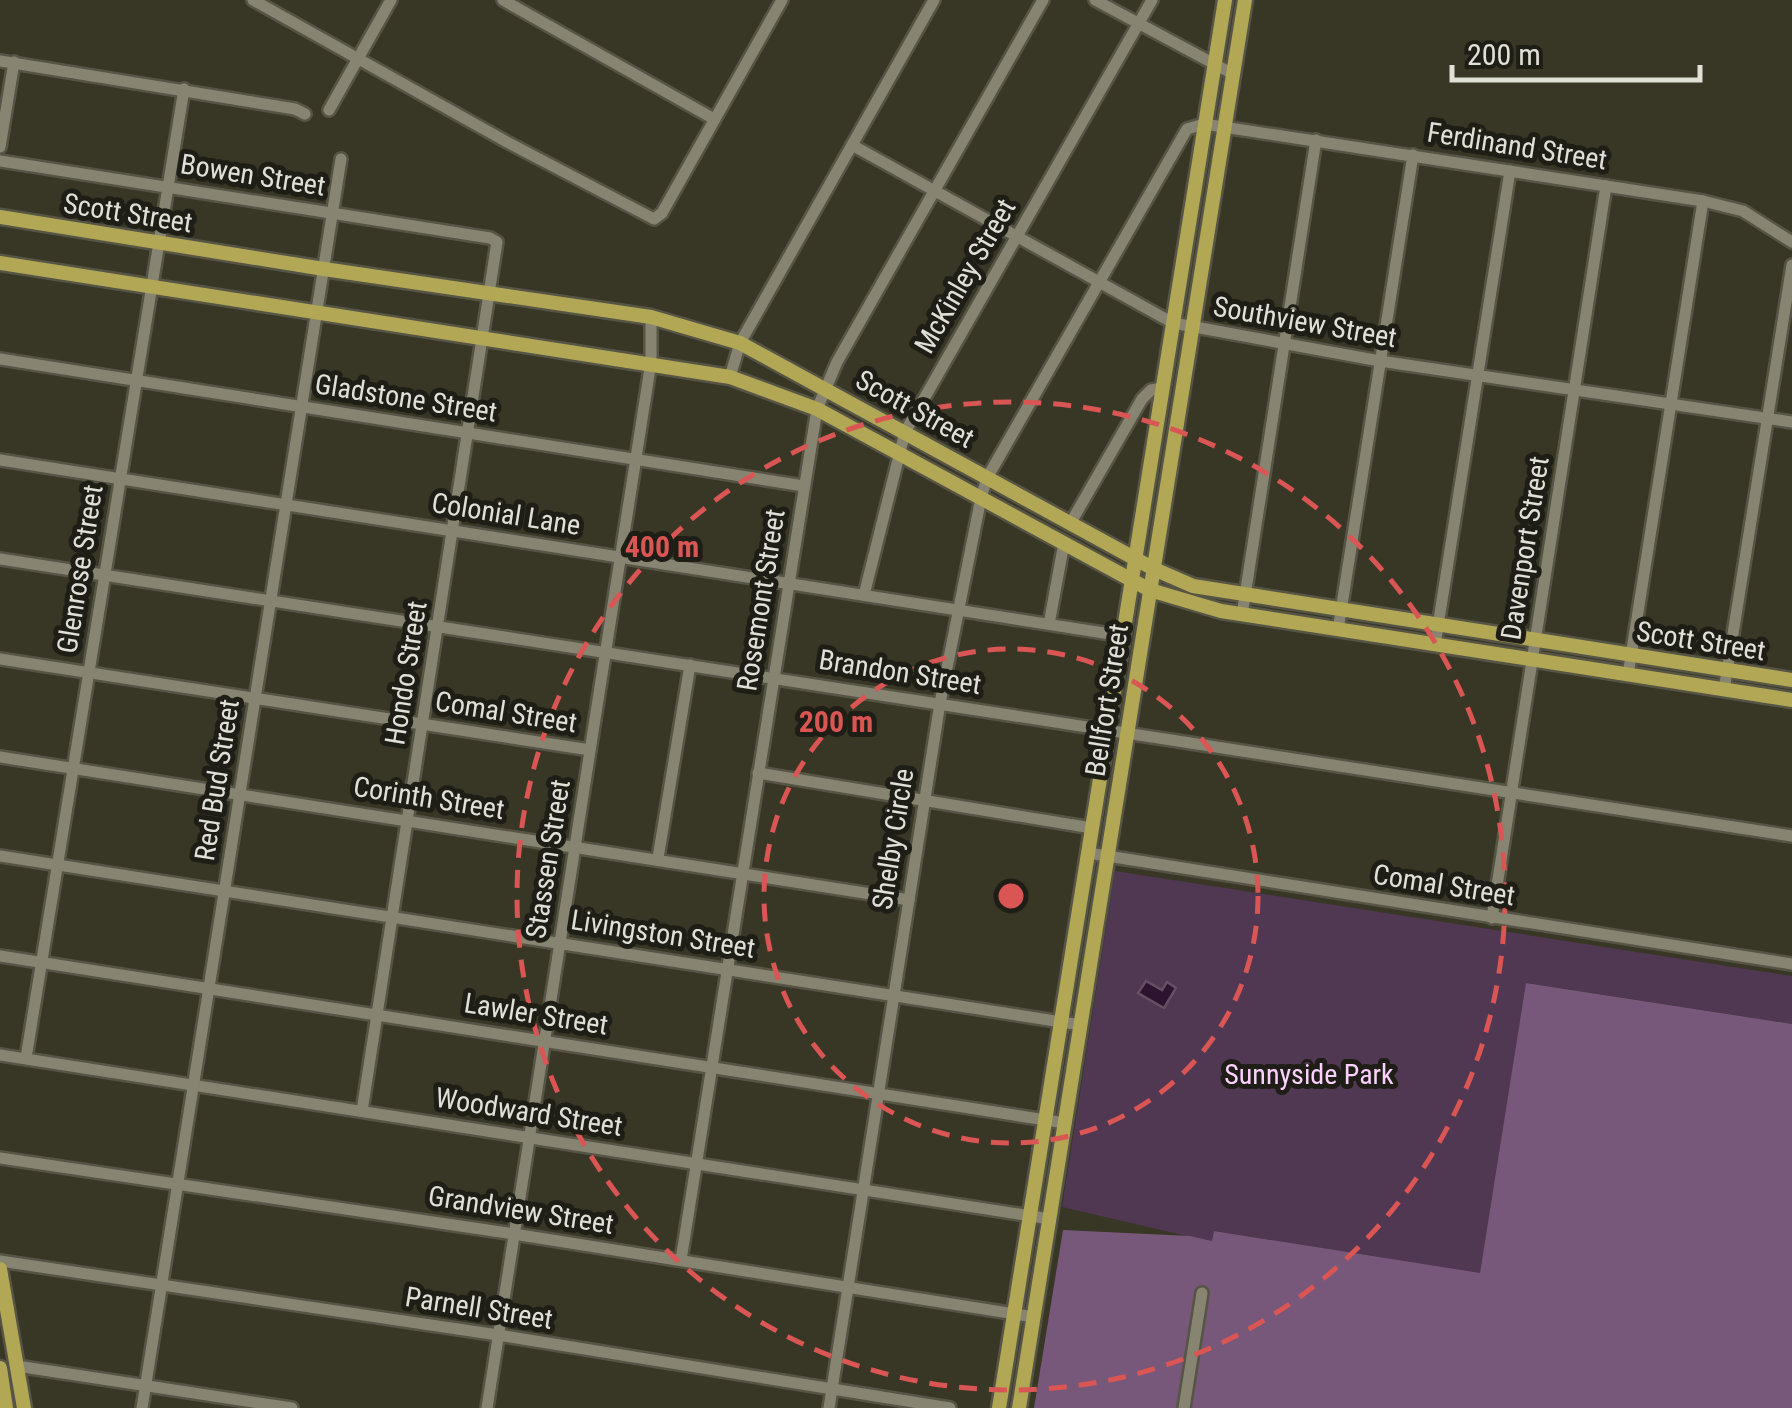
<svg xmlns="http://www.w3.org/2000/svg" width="1792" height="1408" font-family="'Roboto Condensed',sans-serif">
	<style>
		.green { fill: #503752 }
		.forest { fill: #77577a }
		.water { fill: #2e1331; stroke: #645062; stroke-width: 2.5 }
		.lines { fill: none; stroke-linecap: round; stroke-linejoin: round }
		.minor-casing { stroke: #555445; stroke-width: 16 }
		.major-casing { stroke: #555445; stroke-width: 19 }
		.minor { stroke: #878571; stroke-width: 11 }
		.major { stroke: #b1a754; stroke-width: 14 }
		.ring { fill: none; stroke: #d95654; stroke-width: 5; stroke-dasharray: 18 12 }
		.labels { text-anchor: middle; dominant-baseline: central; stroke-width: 10; stroke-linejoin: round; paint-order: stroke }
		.street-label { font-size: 28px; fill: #e1e0d6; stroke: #1e1d16 }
		.park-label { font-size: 28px; fill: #fcd1ff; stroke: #1e1d16 }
		.centre { fill: #d95654; stroke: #1e1d16; stroke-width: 5 }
		.ring-label { font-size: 30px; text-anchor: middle; font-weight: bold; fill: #d95654; stroke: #1e1d16; stroke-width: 10; stroke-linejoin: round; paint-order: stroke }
	</style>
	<rect width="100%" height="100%" fill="#383625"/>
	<path class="green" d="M1115,871L1792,976V1024L1527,983L1480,1274L1215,1231L1213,1242L1062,1207Z"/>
	<path class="forest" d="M1526,983L1792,1024V1408H1034L1063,1230L1190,1236L1212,1241L1214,1231L1480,1273Z"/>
	<path class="water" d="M1146,981L1162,990L1167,982L1176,988L1164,1008L1138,993Z"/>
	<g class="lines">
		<defs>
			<g id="minor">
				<path d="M253,0L507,142L654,219L662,213L782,0"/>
				<path d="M503,0L714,119"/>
				<path d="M1095,0L1233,74"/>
				<path d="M0,61L295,109L305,114"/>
				<path d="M329,110L391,0"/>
				<path d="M852,145L1173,323L1380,361L1792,422"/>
				<path d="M0,147L14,62"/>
				<path d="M0,161L490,238L497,242L362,1111"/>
				<path d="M0,359L804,486"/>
				<path d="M730,377L740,343L934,0"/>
				<path d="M0,460L1123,636"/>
				<path d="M1070,524L1142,399L1151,390L1162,388"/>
				<path d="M0,559L1792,836"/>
				<path d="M864,595L905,432L1152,0"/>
				<path d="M1242,615L1316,140"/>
				<path d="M1049,624L1064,543"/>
				<path d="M1338,630L1413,155"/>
				<path d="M1435,645L1510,171"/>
				<path d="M0,659L590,750"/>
				<path d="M1628,675L1703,201"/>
				<path d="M1724,690L1792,265"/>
				<path d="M0,757L909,900"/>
				<path d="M758,773L1092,828"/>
				<path d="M1088,853L1792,964"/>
				<path d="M0,856L1081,1025"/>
				<path d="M658,858L690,665"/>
				<path d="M1492,918L1606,186"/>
				<path d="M0,956L1065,1123"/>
				<path d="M0,1055L1050,1219"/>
				<path d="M26,1058L184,89"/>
				<path d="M0,1158L514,1234L1034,1317"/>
				<path d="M681,1260L817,409L837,362L1043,0"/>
				<path d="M0,1261L498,1335L950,1408"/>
				<path d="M17,1366L292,1408"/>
				<path d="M142,1408L341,159"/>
				<path d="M487,1408L651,362V317"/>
				<path d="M829,1408L940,703L981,498L987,478L1187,129L1204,124L1703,201L1743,211L1792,242"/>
				<path d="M1184,1408L1202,1293"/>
			</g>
			<g id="major">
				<path d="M0,217L324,269L651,317L740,343L1154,569L1193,586L1792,680"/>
				<path d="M0,263L730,377L817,409L1150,590L1221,611L1792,700"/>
				<path d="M0,1269L24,1408"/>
				<path d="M0,1368L6,1408"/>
				<path d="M999,1408L1225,0"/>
				<path d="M1019,1408L1245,0"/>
			</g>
		</defs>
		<use href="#minor" class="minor-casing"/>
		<use href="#major" class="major-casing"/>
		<use href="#minor" class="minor"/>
		<use href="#major" class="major"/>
	</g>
	<g class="ring">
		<circle cx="1011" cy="896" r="247"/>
		<circle cx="1011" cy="896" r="494"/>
	</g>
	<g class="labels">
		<g class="street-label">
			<text transform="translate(1517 146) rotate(9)">Ferdinand Street</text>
			<text transform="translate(253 175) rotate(9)">Bowen Street</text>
			<text transform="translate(128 213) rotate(9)">Scott Street</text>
			<text transform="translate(965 276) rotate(-60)">McKinley Street</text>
			<text transform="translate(1305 322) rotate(10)">Southview Street</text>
			<text transform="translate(406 398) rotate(9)">Gladstone Street</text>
			<text transform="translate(915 409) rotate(29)">Scott Street</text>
			<text transform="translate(506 514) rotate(9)">Colonial Lane</text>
			<text transform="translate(1525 548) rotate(-81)">Davenport Street</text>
			<text transform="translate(80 569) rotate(-81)">Glenrose Street</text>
			<text transform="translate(761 600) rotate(-81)">Rosemont Street</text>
			<text transform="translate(1701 641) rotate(9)">Scott Street</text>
			<text transform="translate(900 672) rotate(9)">Brandon Street</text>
			<text transform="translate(406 673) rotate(-81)">Hondo Street</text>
			<text transform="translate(1107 700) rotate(-81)">Bellfort Street</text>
			<text transform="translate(506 712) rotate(9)">Comal Street</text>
			<text transform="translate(217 780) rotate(-81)">Red Bud Street</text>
			<text transform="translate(429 798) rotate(9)">Corinth Street</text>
			<text transform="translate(893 839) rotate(-81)">Shelby Circle</text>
			<text transform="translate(548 859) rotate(-81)">Stassen Street</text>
			<text transform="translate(1444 885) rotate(9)">Comal Street</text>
			<text transform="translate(663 934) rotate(9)">Livingston Street</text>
			<text transform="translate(536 1014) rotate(9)">Lawler Street</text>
			<text transform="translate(529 1112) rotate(9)">Woodward Street</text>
			<text transform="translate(521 1210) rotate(9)">Grandview Street</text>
			<text transform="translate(479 1308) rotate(9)">Parnell Street</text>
		</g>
		<g class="park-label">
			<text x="1309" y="1074">Sunnyside Park</text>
		</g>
	</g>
	<circle cx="1011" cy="896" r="15" class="centre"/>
	<g class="ring-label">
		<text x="662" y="557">400 m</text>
		<text x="836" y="732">200 m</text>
	</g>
	<path d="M1452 65v15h248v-15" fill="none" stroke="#e1e0d6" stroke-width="5"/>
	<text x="1467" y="65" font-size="30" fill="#e1e0d6" stroke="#1e1d16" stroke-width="8" paint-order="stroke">200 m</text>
</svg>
